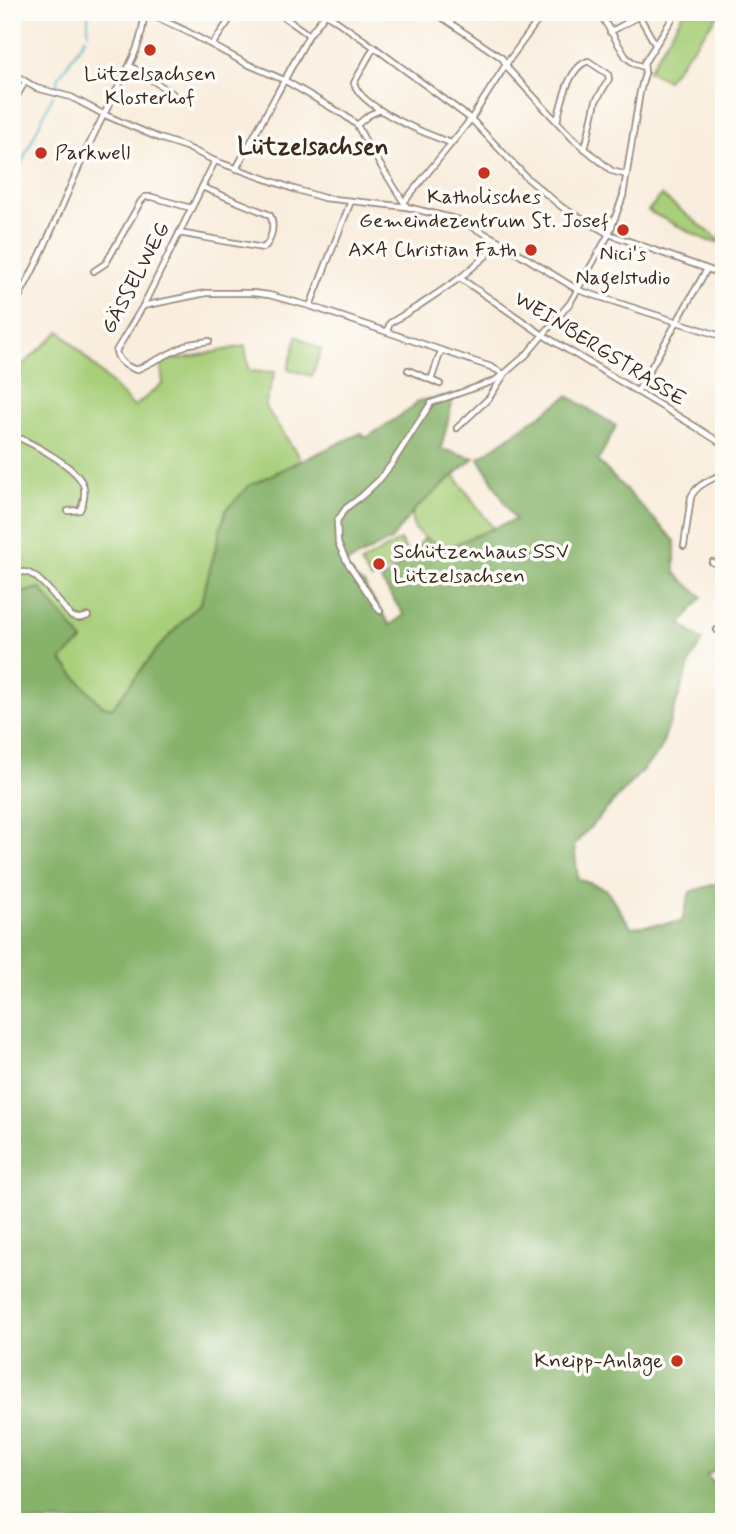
<svg xmlns="http://www.w3.org/2000/svg" width="736" height="1534" font-family="Mynerve,sans-serif">
	<style>
		.green { fill: #a8cf7a; stroke: #727c4c; stroke-width: 2 }
		.forest { fill: #86b26a; stroke: #606e44; stroke-width: 2 }
		.lines { fill: none; stroke-linecap: round; stroke-linejoin: round }
		.stream { stroke: #46b4c1; stroke-width: 2 }
		.street-casing { stroke: #9a8c7e; stroke-width: 8 }
		.street { stroke: #fff; stroke-width: 4.5 }
		.poi-dot { fill: #c8321e; stroke: #fdfcf7; stroke-width: 2.5 }
		.labels { text-anchor: middle; dominant-baseline: central; stroke-width: 7; stroke-linejoin: round; paint-order: stroke }
		.poi-label { font-size: 21px; fill: #3b2a1e; stroke: #fdfcf7 }
		.street-label { font-size: 21px; fill: #3b2a1e; stroke: #fdfcf7 }
		.quarter-label { font-size: 24px; font-weight: bold; fill: #3b2a1e; stroke: #fdfcf7 }
	</style>
	<rect width="100%" height="100%" fill="#fdfcf7"/>
	<filter id="ink" filterUnits="userSpaceOnUse"><feTurbulence type="fractalNoise" baseFrequency=".0143" numOctaves="2"/><feDisplacementMap in="SourceGraphic" scale="14" xChannelSelector="R" yChannelSelector="G"/><feConvolveMatrix kernelMatrix="1 2 1 2 8 2 1 2 1" color-interpolation-filters="sRGB"/></filter>
	<filter id="wash" filterUnits="userSpaceOnUse"><feTurbulence type="fractalNoise" baseFrequency=".00686" numOctaves="4" result="noise"/><feDisplacementMap in="SourceGraphic" scale="28" xChannelSelector="R" yChannelSelector="G"/><feGaussianBlur stdDeviation="1.57" result="paint"/><feColorMatrix in="noise" values="0 0 0 0 0 0 0 0 0 0 0 0 0 0 0 0 0 1.4 0 .05"/><feComposite in="paint" operator="in"/></filter>
	<g filter="url(#wash)">
		<rect width="100%" height="100%" fill="#f9eddd"/>
		<g class="green">
			<path d="M684,12H724V17L719,14L667,80L648,71Z"/>
			<path d="M661,195L722,242L708,241L648,211Z"/>
			<path d="M60,331L134,407L163,383L160,360L180,359L245,346L249,371L275,372L265,406L301,460L251,485L226,510L201,602L158,648L112,708L101,705L61,660L40,588L12,596V379L18,369Z"/>
			<path d="M297,336L321,350L312,376L288,369Z"/>
			<path d="M454,475L493,528L473,538L446,547C431,541 404,532 414,510Z"/>
			<path d="M400,540L410,557L371,580L361,563Z"/>
		</g>
		<path class="forest" d="M454,395L441,449L474,458L414,510L391,540L343,565L348,574L365,585L367,590L390,625L404,615L381,581L411,556L424,538L446,547C470,539 491,528 515,520L479,458L568,396L616,426L598,461L675,541V573L702,597L681,624L702,641L691,660L660,751L574,845L578,879L606,889L631,927L682,922L690,892L724,881V1466L707,1475L724,1497V1522H12V596L40,588L83,641L61,660L101,705L112,708L158,648L201,602L226,510L250,485L361,433L366,438L412,408L418,401Z"/>
		<g class="lines">
			<g class="stream">
				<path d="M88,33V12"/>
				<path d="M55,90L59,77L86,37"/>
				<path d="M12,180L21,164L53,95"/>
			</g>
		</g>
	</g>
	<g filter="url(#ink)">
		<g class="lines">
			<defs>
				<g id="street">
					<path d="M277,12L309,35"/>
					<path d="M434,12L502,58L510,71L573,139L612,171L627,175"/>
					<path d="M599,12L626,57L635,64L644,67"/>
					<path d="M637,12L655,44"/>
					<path d="M325,13L374,47L471,119L527,178L563,208L609,234L724,275"/>
					<path d="M156,17L184,30L245,63L284,80L344,115L357,125L366,142L406,206"/>
					<path d="M610,32L639,16"/>
					<path d="M212,45L235,12"/>
					<path d="M374,47L354,83C361,108 426,134 451,143"/>
					<path d="M130,66L172,93"/>
					<path d="M12,73L36,88L71,97L105,115L159,138L186,147L215,161L294,189L324,198L407,207L459,220L497,240L578,290L724,337"/>
					<path d="M12,104L25,82"/>
					<path d="M557,121C562,102 568,68 588,61L608,74L609,79L596,101L585,149"/>
					<path d="M357,125L369,115L380,110"/>
					<path d="M236,169L309,35L326,13"/>
					<path d="M404,202L471,119L507,63L544,12"/>
					<path d="M179,233L263,248C272,242 275,224 270,215L202,187"/>
					<path d="M94,271L106,263L141,201L145,197H152L191,208"/>
					<path d="M460,278L543,335L696,427L724,445"/>
					<path d="M143,306L206,293H253L269,295L310,306L491,367L504,374"/>
					<path d="M310,306L351,201"/>
					<path d="M12,309C42,259 62,203 87,149C95,132 104,114 113,97C127,70 144,43 144,12"/>
					<path d="M387,331L390,323L420,305L460,278L486,256L497,240"/>
					<path d="M209,341L189,344L136,370C126,366 118,362 116,351L143,306L215,161"/>
					<path d="M408,370L431,380L441,351"/>
					<path d="M431,380L440,384"/>
					<path d="M637,392L707,269"/>
					<path d="M457,428L489,398L504,375"/>
					<path d="M12,435C30,442 81,468 84,488C85,495 83,504 80,510L68,511"/>
					<path d="M684,546L691,497C697,484 711,480 724,473"/>
					<path d="M712,562L724,567"/>
					<path d="M12,577C16,575 19,572 23,572C38,571 61,605 71,616C77,619 81,619 88,616"/>
					<path d="M380,611L347,562L338,543L337,521L346,508L362,496L380,479L391,465L431,403L494,381L504,374L526,355L570,303L609,234L623,196L640,92L645,73L644,63L672,19L674,12"/>
					<path d="M717,630L724,626"/>
				</g>
			</defs>
			<use href="#street" class="street-casing"/>
			<use href="#street" class="street"/>
		</g>
	</g>
	<g class="poi-dot">
		<circle cx="150" cy="50" r="7"/>
		<circle cx="41" cy="153" r="7"/>
		<circle cx="484" cy="173" r="7"/>
		<circle cx="623" cy="230" r="7"/>
		<circle cx="531" cy="250" r="7"/>
		<circle cx="379" cy="564" r="7"/>
		<circle cx="677" cy="1361" r="7"/>
	</g>
	<g class="labels">
		<g class="poi-label">
			<text x="150" y="74">Lützelsachsen<tspan x="150" dy="24">Klosterhof</tspan></text>
			<text x="55" y="153" text-anchor="start">Parkwell</text>
			<text x="484" y="197">Katholisches<tspan x="484" dy="24">Gemeindezentrum St. Josef</tspan></text>
			<text x="517" y="250" text-anchor="end">AXA Christian Fath</text>
			<text x="623" y="254">Nici's<tspan x="623" dy="24">Nagelstudio</tspan></text>
			<text x="393" y="552" text-anchor="start">Schützenhaus SSV<tspan x="393" dy="24">Lützelsachsen</tspan></text>
			<text x="663" y="1361" text-anchor="end">Kneipp-Anlage</text>
		</g>
		<g class="street-label">
			<text transform="translate(136 278) rotate(-62)">GÄSSELWEG</text>
			<text transform="translate(600 349) rotate(32)">WEINBERGSTRASSE</text>
		</g>
		<g class="quarter-label">
			<text x="313" y="147">Lützelsachsen</text>
		</g>
	</g>
	<rect width="736" height="1534" fill="none" stroke="#fdfcf7" stroke-width="42"/>
</svg>
